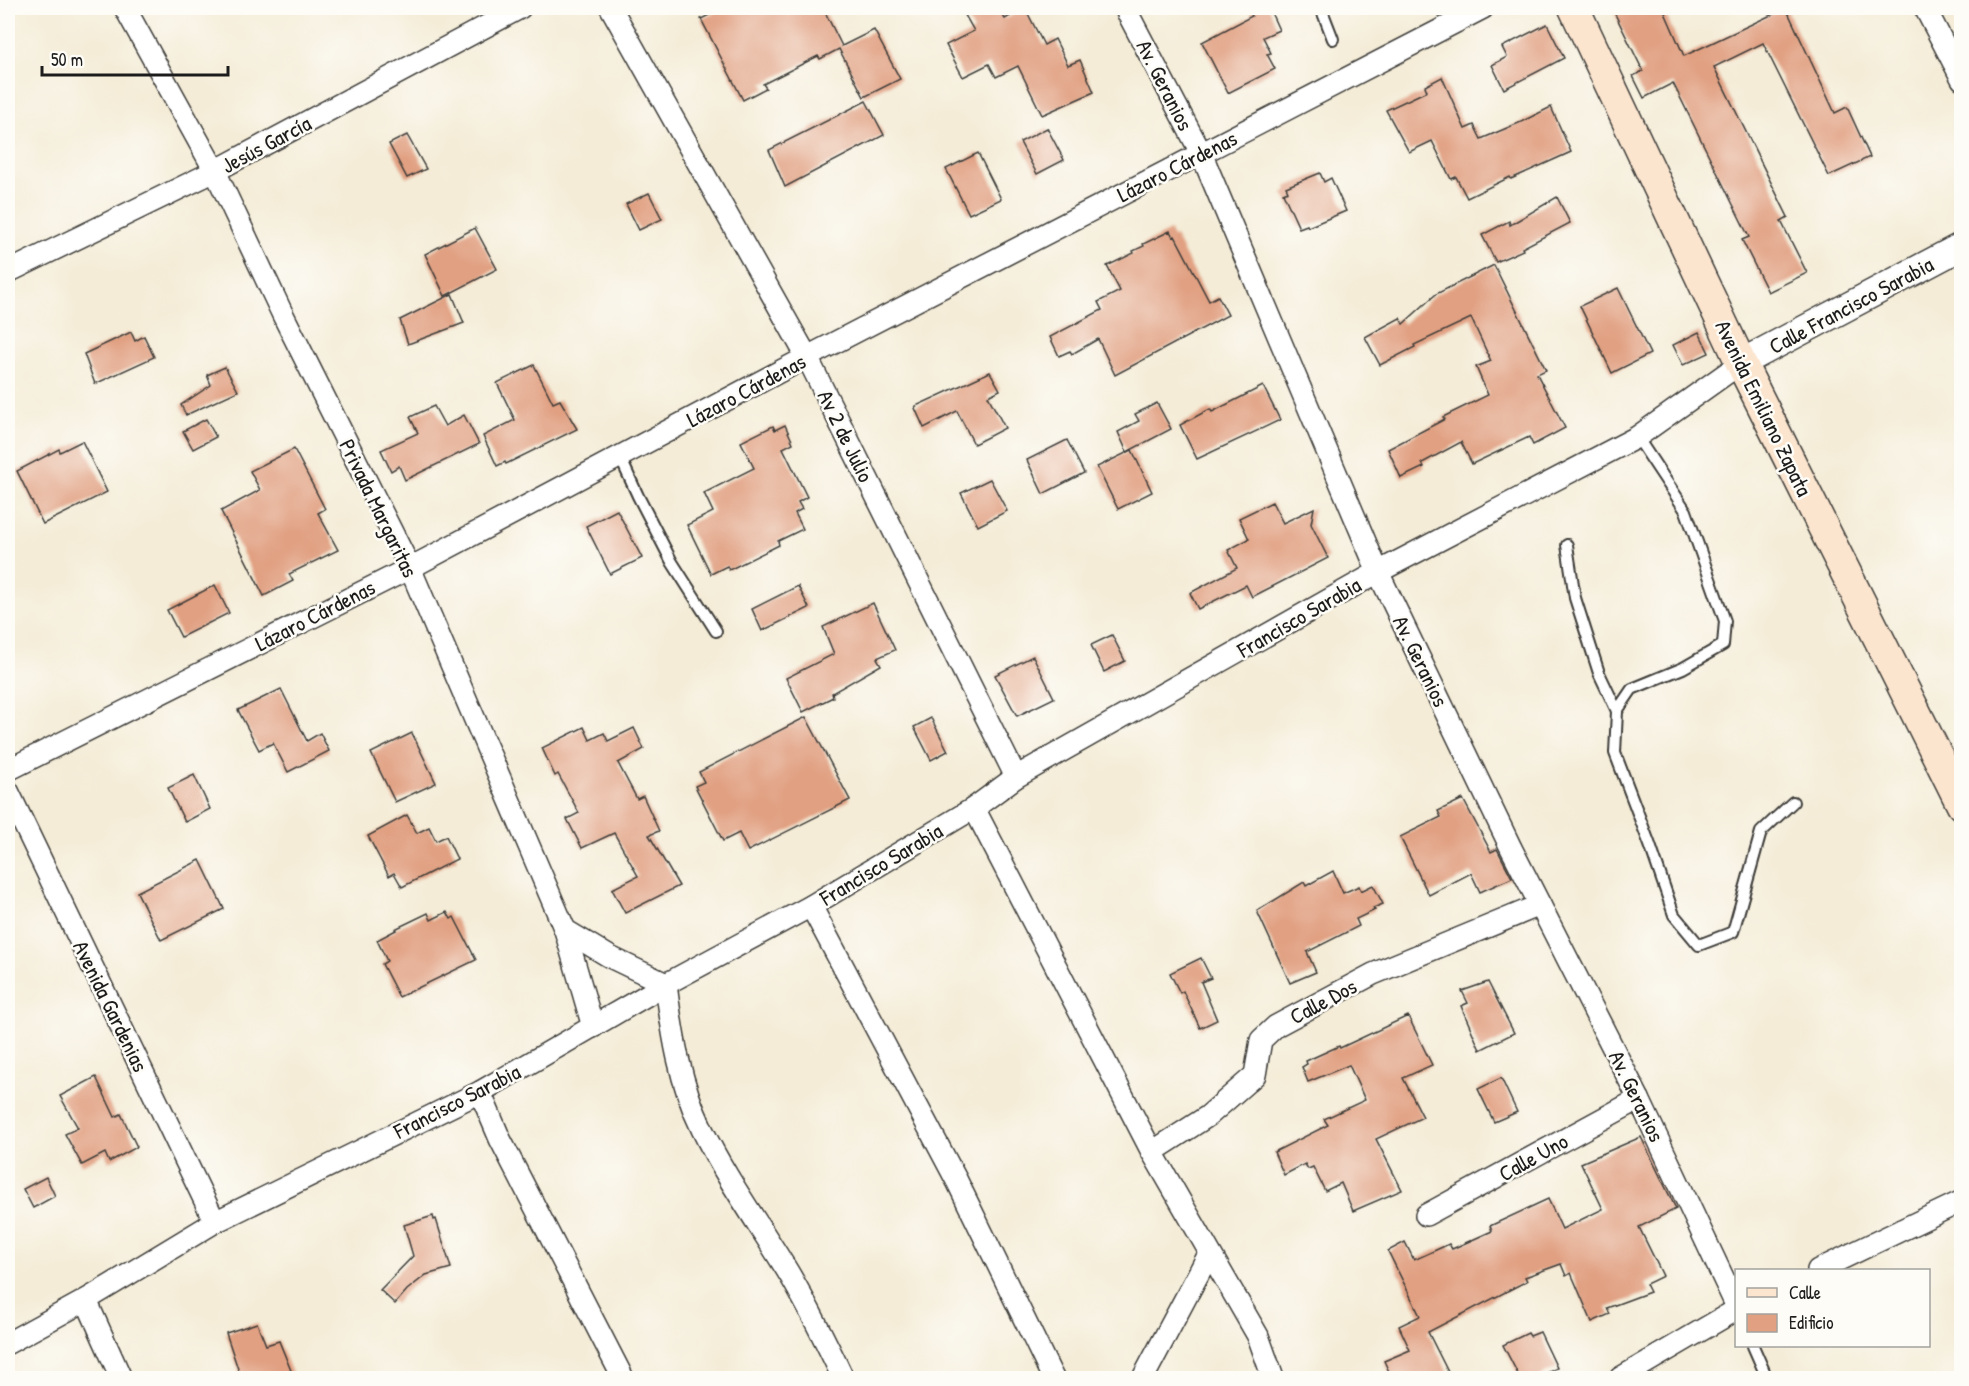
<svg xmlns="http://www.w3.org/2000/svg" width="1969" height="1386" font-family="'Patrick Hand',sans-serif">
	<style>
		.building { fill: #e1a082 }
		.lines { fill: none; stroke-linecap: round; stroke-linejoin: round }
		.service-casing { stroke: #3c3b38; stroke-width: 14 }
		.minor-casing { stroke: #3c3b38; stroke-width: 24 }
		.tertiary-casing { stroke: #3c3b38; stroke-width: 30 }
		.secondary-casing { stroke: #3c3b38; stroke-width: 33 }
		.service { stroke: #fff; stroke-width: 10 }
		.minor { stroke: #fff; stroke-width: 21 }
		.tertiary { stroke: #fff; stroke-width: 27 }
		.secondary { stroke: #fce5cf; stroke-width: 30 }
		.labels { text-anchor: middle; dominant-baseline: central; stroke-width: 5; stroke-linejoin: round; paint-order: stroke }
		.street-label { font-size: 22px; fill: #1c1c1c; stroke: #fdfcf7 }
	</style>
	<rect width="100%" height="100%" fill="#fdfcf7"/>
	<filter id="ink" filterUnits="userSpaceOnUse"><feTurbulence type="fractalNoise" baseFrequency=".0167" numOctaves="2"/><feDisplacementMap in="SourceGraphic" scale="12" xChannelSelector="R" yChannelSelector="G"/><feConvolveMatrix kernelMatrix="1 2 1 2 8 2 1 2 1" color-interpolation-filters="sRGB"/></filter>
	<filter id="wash" filterUnits="userSpaceOnUse"><feTurbulence type="fractalNoise" baseFrequency=".008" numOctaves="4" result="noise"/><feDisplacementMap in="SourceGraphic" scale="24" xChannelSelector="R" yChannelSelector="G"/><feGaussianBlur stdDeviation="1.35" result="paint"/><feColorMatrix in="noise" values="0 0 0 0 0 0 0 0 0 0 0 0 0 0 0 0 0 1.4 0 .05"/><feComposite in="paint" operator="in"/></filter>
	<g filter="url(#wash)">
		<rect width="100%" height="100%" fill="#f4ecd7"/>
		<g id="blocks">
			<g class="building">
				<path d="M723,8H823L842,46L874,30L900,79L864,97L839,49L820,59L818,56L763,84L766,88L743,100L701,19Z"/>
				<path d="M979,8H998L1005,19L1025,8L1044,45L1055,39L1068,65L1080,60L1094,92L1042,115L1018,66L996,77L989,64L963,77L946,45L974,31L965,15Z"/>
				<path d="M1249,8H1269L1279,30L1263,37L1271,53L1267,54L1275,69L1228,93L1202,42L1252,16Z"/>
				<path d="M1612,8H1663L1684,56L1786,8L1835,113L1847,107L1870,157L1829,176L1763,43L1714,67L1788,217L1781,221L1807,273L1768,292L1742,240L1749,237L1673,83L1644,98L1633,76L1643,71Z"/>
				<path d="M1547,24L1564,58L1504,89L1492,65L1507,57L1502,47Z"/>
				<path d="M1442,77L1465,129L1474,125L1481,139L1521,122L1551,107L1571,152L1511,179L1510,177L1467,198L1456,177L1451,179L1432,141L1409,152L1386,110L1427,91L1425,86Z"/>
				<path d="M866,101L884,135L785,187L769,150Z"/>
				<path d="M1047,128L1064,160L1037,174L1020,142Z"/>
				<path d="M407,135L426,169L407,178L389,144Z"/>
				<path d="M978,153L1001,199L969,214L946,169Z"/>
				<path d="M1320,173L1324,182L1331,178L1346,211L1308,227L1307,225L1299,228L1283,193L1288,191L1286,187Z"/>
				<path d="M649,193L662,219L639,230L626,204Z"/>
				<path d="M1557,197L1570,223L1522,248L1523,250L1496,262L1482,235L1509,221L1510,225Z"/>
				<path d="M475,228L497,269L445,296L425,254Z"/>
				<path d="M1170,231L1173,237L1175,236L1209,301L1218,296L1228,315L1115,375L1098,339L1072,354L1070,351L1059,356L1050,337L1102,310L1098,302L1120,291L1107,266L1134,253L1133,251L1144,246L1143,244Z"/>
				<path d="M1494,265L1546,370L1537,374L1565,428L1533,445L1529,437L1472,464L1461,442L1422,463L1424,467L1401,478L1388,449L1445,419L1443,417L1488,395L1476,367L1491,361L1471,318L1414,345L1415,347L1380,365L1365,337L1400,318L1403,324L1436,294Z"/>
				<path d="M1618,288L1650,354L1612,373L1580,306Z"/>
				<path d="M452,294L464,323L408,344L400,320Z"/>
				<path d="M131,332L135,341L144,336L154,357L95,384L84,354Z"/>
				<path d="M1699,332L1709,353L1683,365L1673,345Z"/>
				<path d="M534,365L553,403L560,400L577,429L506,464L505,462L497,466L483,436L515,420L497,383Z"/>
				<path d="M225,367L238,391L186,415L181,405L211,385L207,375Z"/>
				<path d="M990,372L1000,390L988,396L1005,428L974,444L957,411L924,428L915,408L916,406Z"/>
				<path d="M1263,386L1280,420L1197,459L1180,425L1210,409L1212,412Z"/>
				<path d="M1157,403L1171,429L1127,452L1118,432L1139,421L1135,414Z"/>
				<path d="M434,406L445,426L464,415L479,444L405,480L399,466L391,471L381,450L418,433L410,417Z"/>
				<path d="M206,419L216,437L193,449L183,431Z"/>
				<path d="M785,425L793,443L783,448L807,497L798,502L802,509L795,513L803,529L778,541L779,545L729,570L727,566L711,574L687,525L713,512L704,493L754,468L741,442L773,426L775,430Z"/>
				<path d="M1067,440L1084,473L1043,494L1027,460Z"/>
				<path d="M82,441L107,492L43,524L17,471L59,449L60,452Z"/>
				<path d="M294,449L325,509L318,513L338,550L289,574L293,581L264,596L221,511L260,490L250,471Z"/>
				<path d="M1132,450L1152,492L1118,509L1097,467Z"/>
				<path d="M990,479L1007,511L978,526L961,493Z"/>
				<path d="M1272,502L1283,523L1314,508L1311,524L1328,558L1252,597L1246,585L1198,609L1190,593L1237,568L1228,550L1249,539L1239,518Z"/>
				<path d="M617,510L642,558L610,574L586,526Z"/>
				<path d="M215,585L229,613L181,637L167,610Z"/>
				<path d="M798,586L809,608L762,631L752,609Z"/>
				<path d="M873,603L895,650L877,658L881,665L832,693L833,697L803,712L786,678L834,654L823,627Z"/>
				<path d="M1112,635L1125,661L1104,672L1091,645Z"/>
				<path d="M1033,656L1054,698L1017,716L995,675Z"/>
				<path d="M281,689L307,741L320,733L329,751L288,772L273,743L259,750L238,710Z"/>
				<path d="M806,717L850,800L748,851L739,833L723,841L695,786L704,782L699,772Z"/>
				<path d="M931,718L948,751L931,760L914,727Z"/>
				<path d="M584,727L590,740L604,733L608,741L634,728L644,749L618,763L637,799L643,796L659,831L649,835L679,886L625,913L612,889L638,876L614,833L582,848L567,819L579,813L558,774L555,776L542,748Z"/>
				<path d="M412,733L436,783L395,802L371,753Z"/>
				<path d="M194,775L210,809L185,822L168,788Z"/>
				<path d="M1463,799L1491,852L1497,849L1512,878L1480,892L1471,873L1429,895L1400,837L1441,817L1438,811Z"/>
				<path d="M407,815L417,833L429,827L436,841L446,836L457,859L402,887L394,873L389,876L368,836Z"/>
				<path d="M200,860L224,909L161,940L137,892Z"/>
				<path d="M1333,871L1343,893L1359,886L1361,891L1373,885L1383,904L1373,908L1375,910L1356,919L1359,926L1307,952L1316,972L1290,983L1257,911L1304,882L1306,886Z"/>
				<path d="M447,912L451,919L454,917L476,960L399,997L382,964L387,961L377,940L396,930L395,929L428,913L431,920Z"/>
				<path d="M1201,958L1211,978L1201,982L1217,1020L1200,1028L1183,991L1180,993L1170,973Z"/>
				<path d="M1488,982L1514,1033L1480,1050L1461,1006L1468,1003L1462,991Z"/>
				<path d="M1408,1016L1432,1065L1403,1078L1423,1117L1376,1139L1402,1190L1353,1211L1341,1183L1325,1191L1313,1167L1308,1169L1305,1164L1284,1175L1274,1152L1328,1125L1324,1119L1365,1100L1349,1065L1308,1082L1302,1067L1307,1064L1306,1061L1339,1046L1340,1048Z"/>
				<path d="M96,1077L115,1117L121,1114L137,1147L109,1162L105,1153L82,1165L65,1134L78,1128L60,1096Z"/>
				<path d="M1501,1078L1517,1112L1494,1122L1478,1089Z"/>
				<path d="M1641,1137L1676,1209L1639,1227L1663,1276L1646,1284L1650,1292L1607,1308L1610,1314L1592,1322L1571,1273L1566,1276L1561,1264L1525,1277L1527,1281L1428,1332L1451,1378H1392L1384,1361L1410,1350L1399,1326L1420,1316L1388,1251L1405,1242L1414,1260L1449,1244L1452,1249L1492,1231L1490,1226L1548,1199L1562,1229L1603,1209L1581,1163Z"/>
				<path d="M46,1177L55,1196L33,1208L23,1189Z"/>
				<path d="M433,1216L434,1220L436,1219L451,1268L426,1275L407,1290L395,1304L380,1290L413,1256L404,1225Z"/>
				<path d="M257,1323L266,1345L279,1341L294,1378H241L226,1333Z"/>
				<path d="M1540,1332L1557,1368L1537,1378H1520L1503,1345L1528,1333L1530,1336Z"/>
			</g>
		</g>
	</g>
	<g filter="url(#ink)">
		<use href="#blocks" fill-opacity="0" stroke="#3c3b38" stroke-width="1.5"/>
		<g class="lines">
			<defs>
				<g id="service">
					<path d="M1321,8L1333,39"/>
					<path d="M1637,437L1686,511L1725,621L1723,645L1683,668L1632,689L1617,711L1615,753L1650,845L1674,915L1699,945L1733,932L1761,832L1793,802"/>
					<path d="M620,457L638,496L672,562L716,631"/>
					<path d="M1567,545L1575,598L1599,673L1617,711"/>
					<path d="M1753,1346L1767,1378"/>
				</g>
				<g id="minor">
					<path d="M125,8L215,171L282,313L410,568L565,930L593,1027"/>
					<path d="M611,8L807,357L1016,777"/>
					<path d="M1125,8L1201,153L1378,572L1511,848L1639,1099L1736,1305"/>
					<path d="M1925,8L1962,79"/>
					<path d="M8,272L215,171L520,8"/>
					<path d="M8,770L410,568L807,357L1483,8"/>
					<path d="M8,791L215,1222"/>
					<path d="M974,808L1152,1152L1258,1336L1273,1378"/>
					<path d="M811,906L957,1181L1053,1378"/>
					<path d="M565,930L610,957L666,984C672,1033 680,1084 702,1129C727,1181 762,1228 791,1277C810,1310 827,1344 843,1378"/>
					<path d="M480,1092L500,1139L623,1378"/>
					<path d="M1152,1152L1208,1116L1255,1075L1261,1040L1276,1026L1373,974L1540,905"/>
					<path d="M1426,1215L1639,1099"/>
					<path d="M1818,1270L1962,1201"/>
					<path d="M86,1300L121,1378"/>
					<path d="M8,1343L86,1300L215,1222L480,1092L666,984L811,906L974,808L1016,777L1378,572L1637,437L1741,363"/>
					<path d="M1143,1378L1209,1254"/>
					<path d="M1620,1378L1736,1310"/>
				</g>
				<path id="tertiary" d="M1741,363L1962,246"/>
				<path id="secondary" d="M1574,8L1741,363L1962,805"/>
			</defs>
			<use href="#service" class="service-casing"/>
			<use href="#minor" class="minor-casing"/>
			<use href="#tertiary" class="tertiary-casing"/>
			<use href="#secondary" class="secondary-casing"/>
			<use href="#service" class="service"/>
			<use href="#minor" class="minor"/>
			<use href="#tertiary" class="tertiary"/>
			<use href="#secondary" class="secondary"/>
		</g>
	</g>
	<g class="labels">
		<g class="street-label">
			<text transform="translate(1165 85) rotate(63)">Av. Geranios</text>
			<text transform="translate(266 144) rotate(-28)">Jesús García</text>
			<text transform="translate(1177 166) rotate(-27)">Lázaro Cárdenas</text>
			<text transform="translate(1851 305) rotate(-28)">Calle Francisco Sarabia</text>
			<text transform="translate(746 390) rotate(-28)">Lázaro Cárdenas</text>
			<text transform="translate(1764 408) rotate(64)">Avenida Emiliano Zapata</text>
			<text transform="translate(846 436) rotate(64)">Av 2 de Julio</text>
			<text transform="translate(379 508) rotate(64)">Privada Margaritas</text>
			<text transform="translate(315 615) rotate(-27)">Lázaro Cárdenas</text>
			<text transform="translate(1299 617) rotate(-30)">Francisco Sarabia</text>
			<text transform="translate(1421 661) rotate(64)">Av. Geranios</text>
			<text transform="translate(881 864) rotate(-31)">Francisco Sarabia</text>
			<text transform="translate(1323 1001) rotate(-28)">Calle Dos</text>
			<text transform="translate(111 1006) rotate(64)">Avenida Gardenias</text>
			<text transform="translate(1637 1096) rotate(64)">Av. Geranios</text>
			<text transform="translate(457 1101) rotate(-27)">Francisco Sarabia</text>
			<text transform="translate(1533 1157) rotate(-29)">Calle Uno</text>
		</g>
	</g>
	<rect width="1969" height="1386" fill="none" stroke="#fdfcf7" stroke-width="30"/>
	<rect x="1735" y="1269" width="195" height="78" fill="#fdfcf7" stroke="#a3a29f" stroke-width="1.5"/>
	<rect x="1747" y="1288" width="30" height="9" fill="#fce5cf" stroke="#a3a29f" stroke-width="1.5"/>
	<text x="1789" y="1299" font-size="18" fill="#1c1c1c">Calle</text>
	<rect x="1747" y="1314" width="30" height="18" fill="#e1a082" stroke="#a3a29f" stroke-width="1.5"/>
	<text x="1789" y="1329" font-size="18" fill="#1c1c1c">Edificio</text>
	<path d="M42 66v9h186v-9" fill="none" stroke="#1c1c1c" stroke-width="3"/>
	<text x="51" y="66" font-size="18" fill="#1c1c1c" stroke="#fdfcf7" stroke-width="4.5" paint-order="stroke">50 m</text>
</svg>
